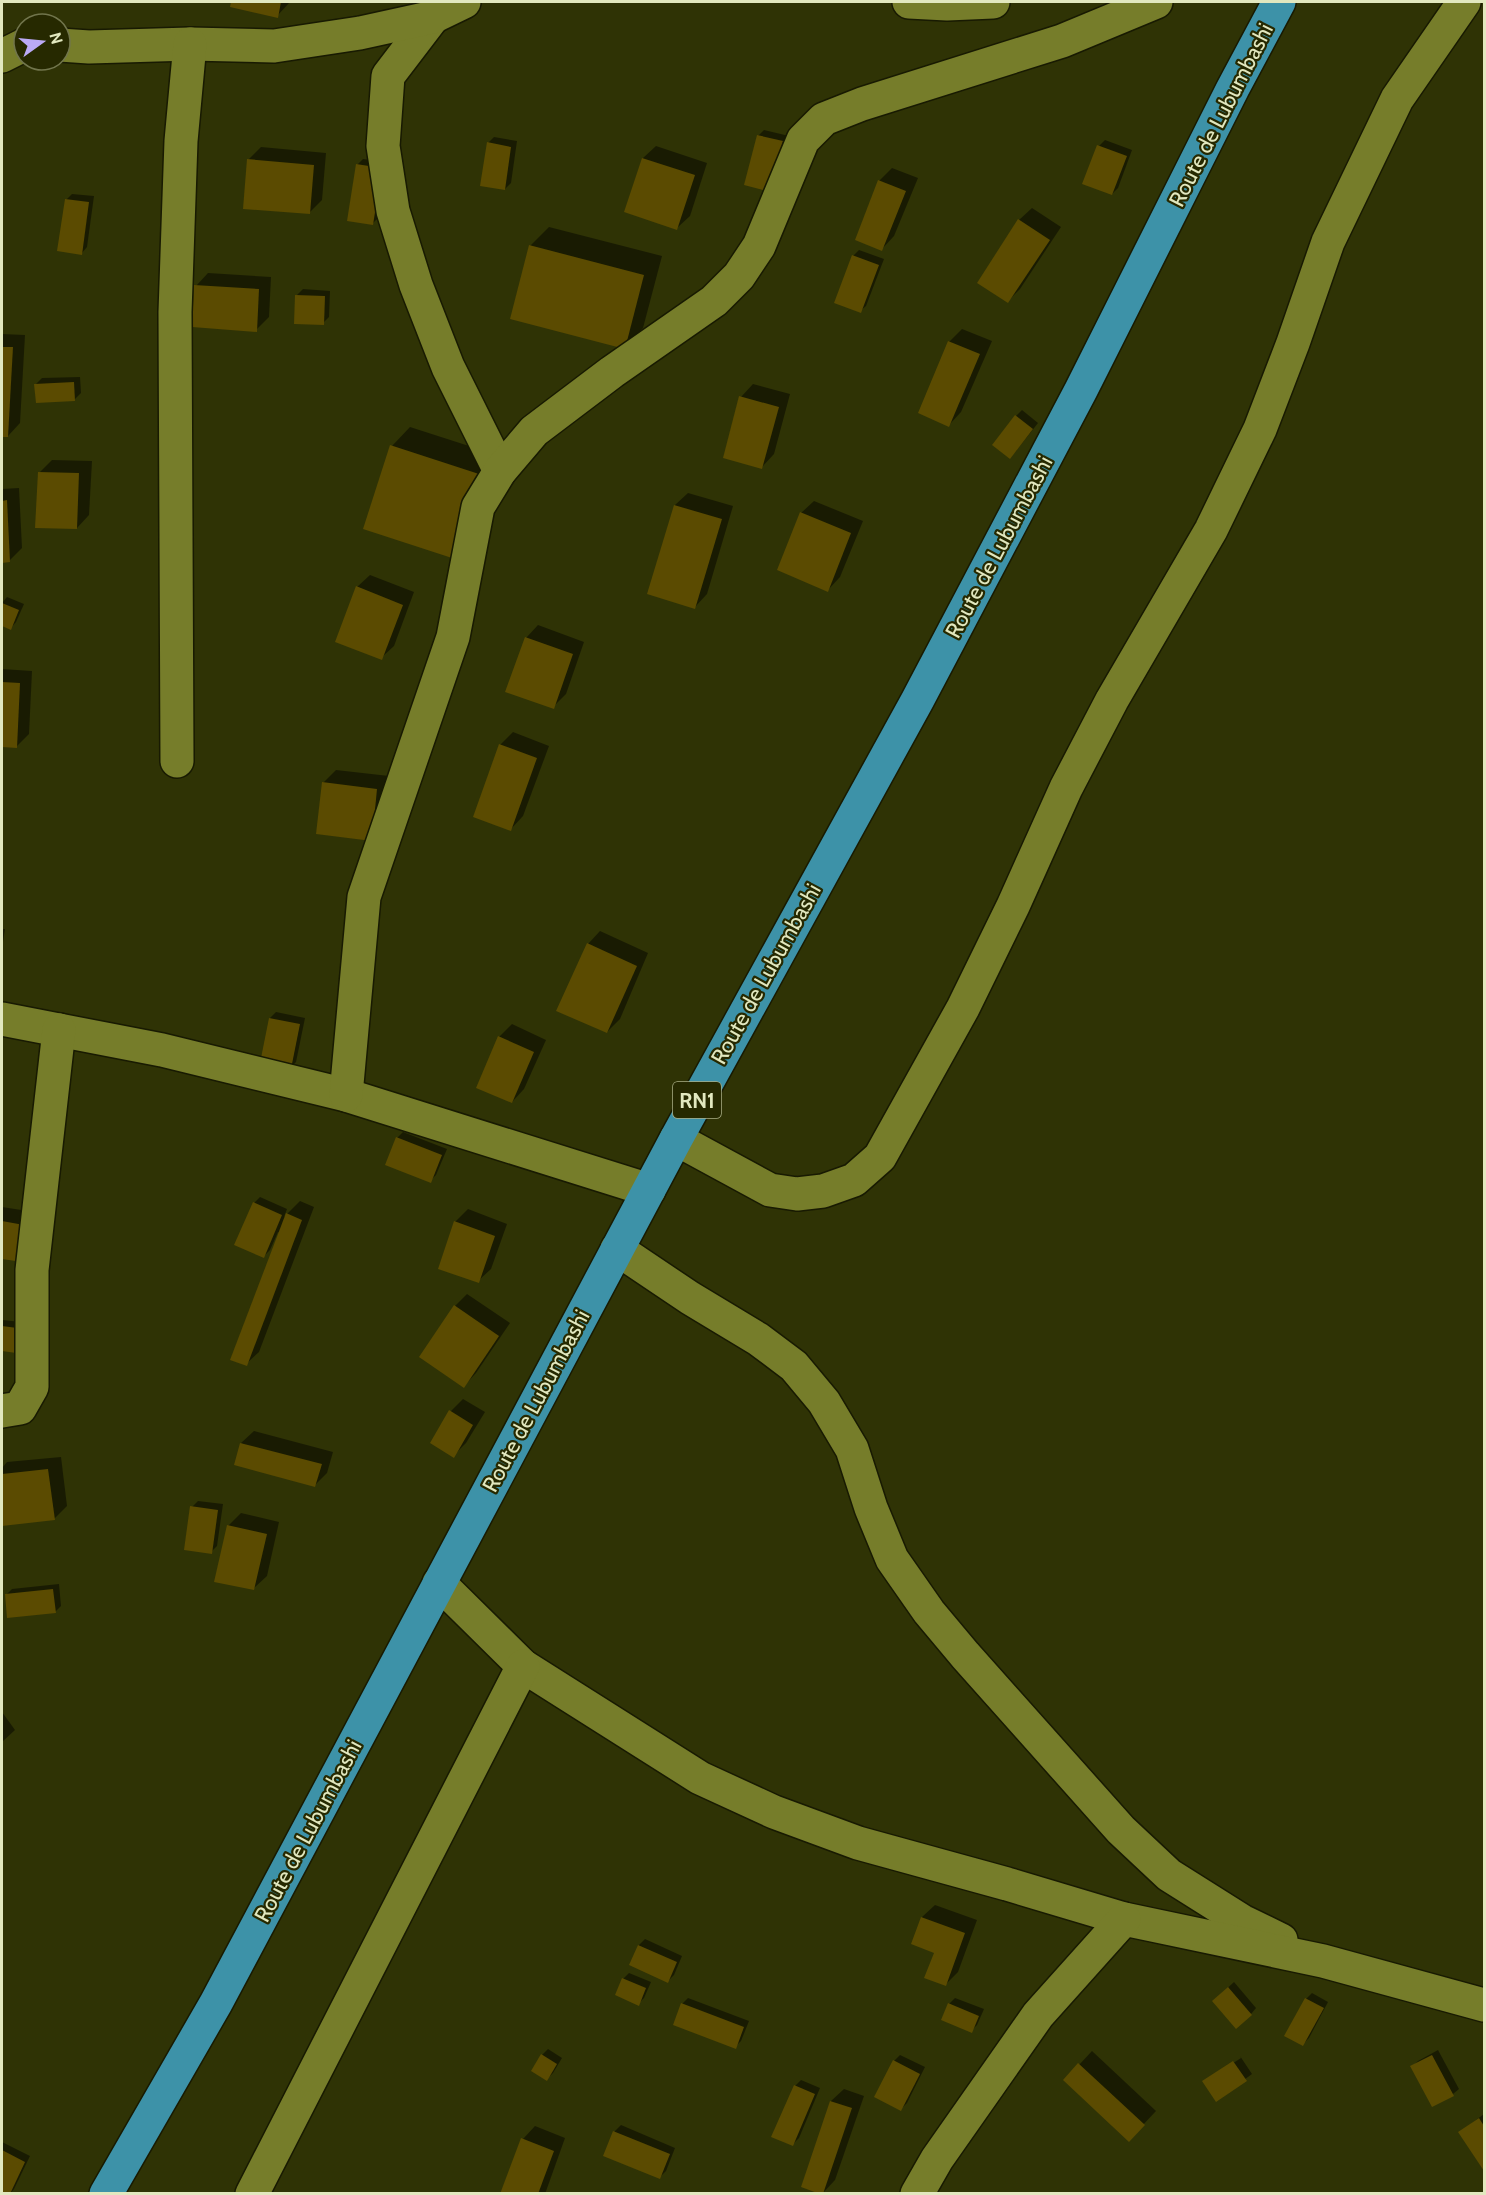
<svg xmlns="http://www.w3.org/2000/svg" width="1486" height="2195" font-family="Cabin,sans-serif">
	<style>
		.shadow { fill: #0007 }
		.building { fill: #5b4b01 }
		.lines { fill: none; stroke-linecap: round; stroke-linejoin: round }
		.minor-casing { stroke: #181a02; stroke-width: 36 }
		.trunk-casing { stroke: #181a02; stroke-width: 36 }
		.minor { stroke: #767d2a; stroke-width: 33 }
		.trunk { stroke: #3d92a8; stroke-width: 33 }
		.labels { text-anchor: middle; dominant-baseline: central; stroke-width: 4.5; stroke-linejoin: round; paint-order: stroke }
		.shield { fill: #262900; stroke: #aaaf86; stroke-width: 1.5 }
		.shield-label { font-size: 21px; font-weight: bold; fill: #e2e8bf }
		.street-label { font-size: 22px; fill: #e2e8bf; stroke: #262900 }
	</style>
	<rect width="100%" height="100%" fill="#2f3305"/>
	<g class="shadow">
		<path d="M232,2H290L277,16L231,6Z"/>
		<path d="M764,130L789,136L776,184L758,136Z"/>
		<path d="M494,137L517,141L511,183L505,189L488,143Z"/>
		<path d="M1105,140L1132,150L1118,188L1112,194L1099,146Z"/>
		<path d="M656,146L707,163L690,216L677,228L626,211L643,158Z"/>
		<path d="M261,147L326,153L322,200L309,213L248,160Z"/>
		<path d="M363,159L387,162L379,217L373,223L357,165Z"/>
		<path d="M892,168L918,178L894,236L882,249L879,181Z"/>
		<path d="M72,194L94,196L87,247L81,254L66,200Z"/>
		<path d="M1032,208L1061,227L1020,289L1008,301L1019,220Z"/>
		<path d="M549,227L662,256L643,328L625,347L530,246Z"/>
		<path d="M859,250L884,259L866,306L860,311L853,256Z"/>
		<path d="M208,273L271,277L269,317L256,330L196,286Z"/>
		<path d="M303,289L330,291L329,317L323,323L297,295Z"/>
		<path d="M962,329L992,341L961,412L949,425V342Z"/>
		<path d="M2,334L25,335L20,423L8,436L2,435Z"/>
		<path d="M80,377L81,393L75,399L36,384L42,378Z"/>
		<path d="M753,384L790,394L774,454L762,467L741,397Z"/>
		<path d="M1022,410L1038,423L1016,451V416Z"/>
		<path d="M410,427L497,455L452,557L392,446Z"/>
		<path d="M52,460L92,461L89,515L77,528L39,473Z"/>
		<path d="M19,488L22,548L9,561H2V489Z"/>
		<path d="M688,493L733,506L707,594L695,607L675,505Z"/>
		<path d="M814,501L863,521L840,577L828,590L801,513Z"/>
		<path d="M370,575L414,592L394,646L381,658L357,587Z"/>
		<path d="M7,597L24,604L16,622L11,628L2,624V603Z"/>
		<path d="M538,625L584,642L566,694L553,707L526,638Z"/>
		<path d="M2,669L32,671L29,734L16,747L2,746Z"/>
		<path d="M513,732L549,746L523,816L511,829L500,745Z"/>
		<path d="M336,770L389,776L384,826L323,783Z"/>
		<path d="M2,929H5L2,948Z"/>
		<path d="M600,931L648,953L620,1019L607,1032L588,944Z"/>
		<path d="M276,1012L305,1018L296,1062L290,1068L270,1018Z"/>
		<path d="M512,1024L546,1040L524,1089L512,1102L499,1037Z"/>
		<path d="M403,1132L447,1149L436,1175L430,1181L397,1138Z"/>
		<path d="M260,1197L287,1209L284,1217L300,1201L314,1207L259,1352L246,1364L280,1233L278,1232L270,1250L264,1256L254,1203Z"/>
		<path d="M2,1207L47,1214L29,1262L2,1257Z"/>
		<path d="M468,1209L507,1224L491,1269L478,1281L455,1222Z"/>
		<path d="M467,1294L510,1323L476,1373L464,1386L455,1306Z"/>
		<path d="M2,1320L31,1323L22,1352L2,1350Z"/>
		<path d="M463,1399L485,1412L466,1443L453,1456L451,1411Z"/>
		<path d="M254,1431L333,1452L327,1473L315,1485L241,1443Z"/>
		<path d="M61,1457L67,1506L54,1519L2,1524V1468L7,1462Z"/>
		<path d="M198,1501L223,1504L217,1546L211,1552L192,1507Z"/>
		<path d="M241,1513L279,1522L267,1576L254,1588L228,1526Z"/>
		<path d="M59,1584L61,1606L55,1612L6,1595L12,1589Z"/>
		<path d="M2,1712L15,1730L2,1742Z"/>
		<path d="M935,1905L977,1920L958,1972L945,1985L936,1952L922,1917Z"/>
		<path d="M645,1939L682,1956L674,1975L668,1981L631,1964L639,1945Z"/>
		<path d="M629,1973L651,1982L644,1998L638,2004L623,1979Z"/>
		<path d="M1234,1982L1256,2008L1251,2014L1220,1995Z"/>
		<path d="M1312,1993L1328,2002L1309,2038L1303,2044L1306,1999Z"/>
		<path d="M688,1998L749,2021L741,2041L735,2047L682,2004Z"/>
		<path d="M955,1998L984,2009L977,2025L971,2031L949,2004Z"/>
		<path d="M548,2049L562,2058L553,2073L547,2079L542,2055Z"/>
		<path d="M1438,2050L1459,2089L1453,2094L1433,2105L1412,2067L1418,2061Z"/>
		<path d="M1092,2051L1156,2111L1141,2127L1065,2080Z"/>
		<path d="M900,2055L925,2067L907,2103L901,2109L894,2061Z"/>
		<path d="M1240,2056L1252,2074L1217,2100L1209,2079L1241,2058Z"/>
		<path d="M801,2080L820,2088L799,2138L793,2144L795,2086Z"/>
		<path d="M844,2089L864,2096L835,2180L823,2193L831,2101Z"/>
		<path d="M1484,2114V2169L1460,2132Z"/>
		<path d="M621,2125L675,2148L666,2171L660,2177L605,2155L615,2131Z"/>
		<path d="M535,2126L565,2138L545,2194H502L523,2139Z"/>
		<path d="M2,2142L30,2156L14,2189L10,2194L2,2192Z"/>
	</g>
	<g class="building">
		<path d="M231,2H281L278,18L230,7Z"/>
		<path d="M757,135L783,141L771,192L744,185Z"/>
		<path d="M487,142L511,147L505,190L480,186Z"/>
		<path d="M1097,145L1127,156L1112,195L1082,184Z"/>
		<path d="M642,158L695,175L677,230L624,212Z"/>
		<path d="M247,159L314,165L310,214L243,209Z"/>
		<path d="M356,164L382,168L373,225L347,221Z"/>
		<path d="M878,180L906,191L882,251L855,240Z"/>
		<path d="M65,199L89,202L82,255L57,251Z"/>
		<path d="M1018,219L1050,240L1008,303L977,283Z"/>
		<path d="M529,245L644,275L625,349L510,319Z"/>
		<path d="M852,255L879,265L861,313L834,303Z"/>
		<path d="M194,285L259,289L257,332L192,327Z"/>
		<path d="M295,295L325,296L324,325L294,324Z"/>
		<path d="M948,341L980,354L949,427L918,413Z"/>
		<path d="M2,347H13L8,437H2Z"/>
		<path d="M74,382L75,401L36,403L34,384Z"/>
		<path d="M739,396L779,407L762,469L723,458Z"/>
		<path d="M1015,415L1033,429L1010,459L992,445Z"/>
		<path d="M390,445L479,474L452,558L363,529Z"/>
		<path d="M38,472L79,473L77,529L35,528Z"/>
		<path d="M7,500L10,562L2,563V501Z"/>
		<path d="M674,505L722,519L695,609L647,594Z"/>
		<path d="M800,512L851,533L828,592L777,570Z"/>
		<path d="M356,586L403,605L382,660L335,642Z"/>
		<path d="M2,603L19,610L11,630L2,626Z"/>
		<path d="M525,637L573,654L554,709L505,692Z"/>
		<path d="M2,682L20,683L17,748L2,747Z"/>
		<path d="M499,744L537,758L511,831L473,817Z"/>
		<path d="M322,782L377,789L372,841L316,834Z"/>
		<path d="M587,943L637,966L607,1033L556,1011Z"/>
		<path d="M269,1018L300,1024L291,1069L260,1063Z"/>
		<path d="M498,1036L534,1052L512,1103L476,1088Z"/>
		<path d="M396,1137L442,1155L431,1183L385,1165Z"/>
		<path d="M253,1202L282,1215L264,1258L234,1245Z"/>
		<path d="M286,1213L302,1220L247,1366L230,1360Z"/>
		<path d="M2,1221L35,1227L29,1263L2,1259Z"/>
		<path d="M454,1221L495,1236L479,1283L438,1269Z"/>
		<path d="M454,1305L499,1336L464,1388L419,1357Z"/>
		<path d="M2,1326L25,1329L23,1354L2,1351Z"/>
		<path d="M449,1410L473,1425L454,1458L430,1443Z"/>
		<path d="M240,1443L322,1464L315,1487L234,1465Z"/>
		<path d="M48,1469L55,1520L2,1526V1474Z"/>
		<path d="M190,1506L218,1510L212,1554L184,1550Z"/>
		<path d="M227,1525L267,1534L254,1590L214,1582Z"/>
		<path d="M53,1589L56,1613L7,1618L5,1594Z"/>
		<path d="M921,1917L965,1933L946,1986L924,1978L934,1953L911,1944Z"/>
		<path d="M638,1945L677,1962L668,1983L629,1965Z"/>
		<path d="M622,1978L646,1988L639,2006L615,1995Z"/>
		<path d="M1228,1987L1252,2015L1236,2029L1212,2001Z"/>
		<path d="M1305,1998L1324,2008L1303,2046L1284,2036Z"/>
		<path d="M681,2003L744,2027L736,2049L673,2025Z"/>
		<path d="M948,2003L979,2016L972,2033L941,2020Z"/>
		<path d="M541,2054L557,2064L547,2081L531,2071Z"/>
		<path d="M1432,2055L1454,2096L1432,2107L1410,2066Z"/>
		<path d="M893,2060L920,2074L901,2111L874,2097Z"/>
		<path d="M1233,2061L1247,2081L1216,2102L1202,2081Z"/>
		<path d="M1078,2063L1145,2125L1129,2142L1063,2080Z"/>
		<path d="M794,2085L815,2094L793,2146L771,2137Z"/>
		<path d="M830,2101L852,2108L823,2194H820L801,2187Z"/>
		<path d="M1479,2118L1484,2126V2171L1458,2132Z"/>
		<path d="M613,2131L670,2154L660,2179L603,2156Z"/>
		<path d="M521,2138L554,2151L538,2194H500Z"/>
		<path d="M2,2150L25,2162L10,2194H2Z"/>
	</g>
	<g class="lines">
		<defs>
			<g id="minor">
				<path d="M909,2L947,4L993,2"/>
				<path d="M433,17L388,76L383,146L393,211L416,285L448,367L500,471"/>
				<path d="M60,45L89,47L190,44L274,46L360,33L433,17L464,2"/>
				<path d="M2,56L24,45"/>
				<path d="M177,761L175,312L181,141L190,44"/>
				<path d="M2,1019L162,1050L346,1095L649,1190"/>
				<path d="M346,1095L364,897L453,637L478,507L500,471L534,431L612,372L714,301L739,276L759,246L803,140L824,119L862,104L1062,41L1156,2"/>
				<path d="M676,1139L770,1190L797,1194L823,1191L854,1180L880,1157L963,1008L1013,906L1066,788L1112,700L1211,530L1260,429L1293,343L1328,242L1397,99L1464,2"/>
				<path d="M617,1249L690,1298L758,1339L794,1366L824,1402L852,1449L871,1508L892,1559L929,1612L965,1655L1121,1830L1169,1875L1242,1921L1281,1940"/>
				<path d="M2,1411L20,1408L32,1387V1270L59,1030"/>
				<path d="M439,1583L523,1666L700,1778L774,1812L858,1843L1007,1884L1124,1919L1323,1961L1484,2005"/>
				<path d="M252,2194L523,1666"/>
				<path d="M917,2194L937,2159L1038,2015L1124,1919"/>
			</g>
			<path id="trunk" d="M106,2194L216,2003L676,1139L917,701L1081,390L1233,88L1279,2"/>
		</defs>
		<use href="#minor" class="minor-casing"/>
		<use href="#trunk" class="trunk-casing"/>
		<use href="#minor" class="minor"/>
		<use href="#trunk" class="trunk"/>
	</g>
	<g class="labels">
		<rect class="shield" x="673" y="1082" width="48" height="36" rx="4.5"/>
		<g class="shield-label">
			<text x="697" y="1100">RN1</text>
		</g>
		<g class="street-label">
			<text transform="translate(1221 115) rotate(-63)">Route de Lubumbashi</text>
			<text transform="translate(999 547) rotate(-62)">Route de Lubumbashi</text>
			<text transform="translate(766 974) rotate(-61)">Route de Lubumbashi</text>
			<text transform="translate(536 1401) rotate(-62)">Route de Lubumbashi</text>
			<text transform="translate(308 1831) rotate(-62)">Route de Lubumbashi</text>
		</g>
	</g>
	<rect width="1486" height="2195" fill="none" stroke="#e2e8bf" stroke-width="6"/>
	<g transform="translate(42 42) rotate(75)"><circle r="28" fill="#262900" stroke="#71754c" stroke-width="1.5"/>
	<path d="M0-4.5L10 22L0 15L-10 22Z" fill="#bbaaf6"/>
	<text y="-9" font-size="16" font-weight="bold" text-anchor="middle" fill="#e2e8bf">N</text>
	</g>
</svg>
